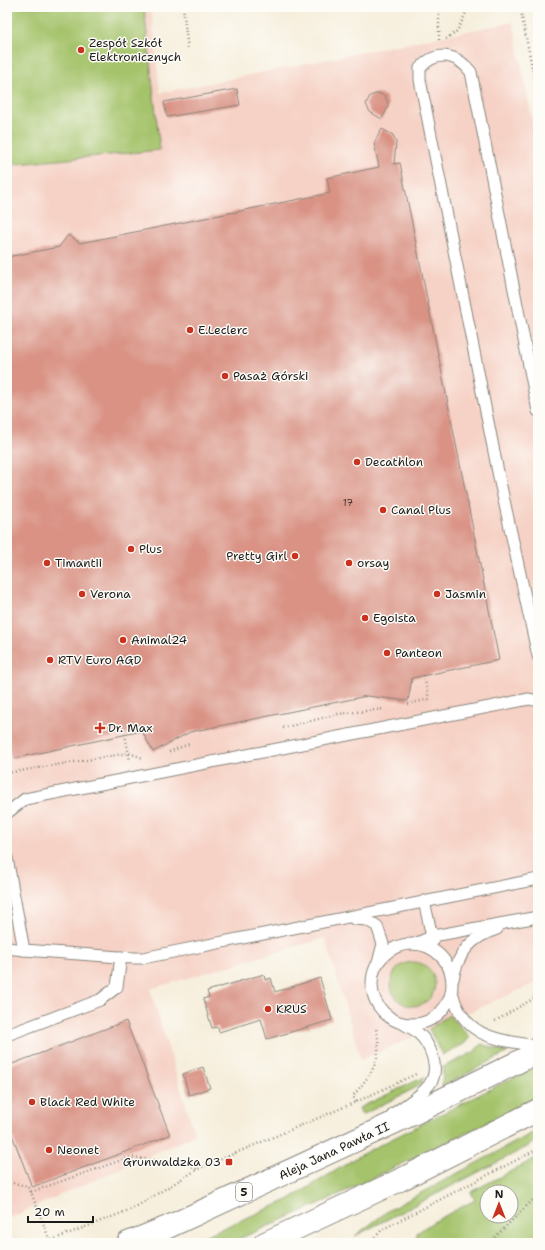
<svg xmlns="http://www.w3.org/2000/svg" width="545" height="1250" font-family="'Shantell Sans',sans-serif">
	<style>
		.built { fill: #f6d1c5 }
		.green { fill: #a4c36b; stroke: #607044; fill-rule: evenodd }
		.building { fill: #d99284 }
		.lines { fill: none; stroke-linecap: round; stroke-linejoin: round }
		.lane-casing { stroke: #89857c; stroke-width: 13 }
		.primary-casing { stroke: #89857c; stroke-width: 24 }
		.path { stroke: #89857c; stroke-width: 2.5; stroke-dasharray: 1 3; stroke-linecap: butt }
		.lane { stroke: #fff; stroke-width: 11 }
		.primary { stroke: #fff; stroke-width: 22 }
		.poi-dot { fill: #c8321e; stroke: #fdfcf7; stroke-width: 1.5 }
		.labels { text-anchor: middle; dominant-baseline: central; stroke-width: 3; stroke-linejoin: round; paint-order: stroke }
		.number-label { font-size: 10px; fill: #4b3a36 }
		.shield { fill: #fdfcf7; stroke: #605f5e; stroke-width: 1 }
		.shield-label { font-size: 11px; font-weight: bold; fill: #1c1c1c }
		.poi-label { font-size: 12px; fill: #1c1c1c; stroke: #fdfcf7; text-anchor: start }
		.street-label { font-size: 12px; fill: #1c1c1c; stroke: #fdfcf7 }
	</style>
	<rect width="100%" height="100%" fill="#fdfcf7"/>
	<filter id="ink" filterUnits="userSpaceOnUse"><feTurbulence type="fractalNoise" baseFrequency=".025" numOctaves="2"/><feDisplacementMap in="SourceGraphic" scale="8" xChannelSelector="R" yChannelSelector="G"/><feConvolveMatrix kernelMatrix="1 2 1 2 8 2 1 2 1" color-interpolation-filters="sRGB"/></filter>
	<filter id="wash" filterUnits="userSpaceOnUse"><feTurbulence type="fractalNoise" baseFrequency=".012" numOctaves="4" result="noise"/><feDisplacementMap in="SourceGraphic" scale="16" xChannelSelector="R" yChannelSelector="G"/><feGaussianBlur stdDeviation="0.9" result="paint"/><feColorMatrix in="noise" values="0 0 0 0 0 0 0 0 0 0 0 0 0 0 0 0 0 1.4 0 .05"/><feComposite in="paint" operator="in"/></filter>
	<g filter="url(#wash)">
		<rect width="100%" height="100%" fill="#f6eedb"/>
		<path class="built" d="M7,7H151L160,93L513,22L538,150V982L361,1060L325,938L150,989L195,1135L7,1219Z"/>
		<g class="green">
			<path d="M7,7H144L160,150L7,165Z"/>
			<circle cx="413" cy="984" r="22"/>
			<path d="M449,1015L470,1037L464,1044L442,1055L429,1029Z"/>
			<path d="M481,1044L508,1052L442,1087L443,1067L474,1052Z"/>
			<path d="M538,1065V1097L489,1122L325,1201L230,1243H188L288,1200L364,1153Z"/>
			<path d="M424,1077L420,1084L415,1088L362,1115L359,1108Z"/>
			<path d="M538,1130V1139L527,1147L355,1236L389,1210Z"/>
			<path d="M538,1157V1243H415L417,1233L433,1222L475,1200L471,1192ZM487,1192H511V1216H487Z"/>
		</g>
		<g id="blocks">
			<g class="building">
				<path d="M237,89L240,105L167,117L164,102Z"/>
				<path d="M378,93L385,96L388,103V107L382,119L370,112L366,104L370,96Z"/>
				<path d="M382,129L393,135L396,142L394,164L400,163L499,660L412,678L408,701L367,696L190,732L153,752L142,731L11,759L7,738V257L59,247L68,235L80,243L330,193L327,178L379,167L374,143Z"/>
				<path d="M264,974L265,980L271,978L275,992L320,978L332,1020L267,1039L261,1019L219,1032L218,1027L212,1028L203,999L209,997L207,991Z"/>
				<path d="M126,1021L170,1135L32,1187L7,1122V1066Z"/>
				<path d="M203,1067L210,1088L189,1095L183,1074Z"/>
			</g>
		</g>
	</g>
	<g filter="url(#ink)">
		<use href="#blocks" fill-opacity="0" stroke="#89857c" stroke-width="1"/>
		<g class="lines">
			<defs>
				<g id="lane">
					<path d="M538,411L471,72C456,53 436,50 420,68V80L500,482L538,656"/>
					<path d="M7,813L25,799L529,699L538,701"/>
					<path d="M7,858L24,950L133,958H143L538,879"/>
					<path d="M424,901L433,941"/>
					<path d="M354,919L367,920L377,926L383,944L379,959"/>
					<circle cx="412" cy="984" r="40"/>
					<path d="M415,944L433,936L538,917"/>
					<path d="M7,948L24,950"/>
					<path d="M453,979C458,953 471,937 497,929"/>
					<path d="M452,992C463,1038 498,1040 538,1046"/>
					<path d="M7,1035L100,1000L117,987L121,957"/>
					<path d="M393,1114C405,1105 420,1097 429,1085C441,1070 431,1044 417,1032C414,1029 408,1027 404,1024"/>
				</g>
				<g id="primary">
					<path d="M128,1243L168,1227L417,1112L538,1052"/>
					<path d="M265,1243L400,1180L538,1110"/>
				</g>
			</defs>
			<use href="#lane" class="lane-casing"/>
			<use href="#primary" class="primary-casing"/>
			<g class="path">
				<path d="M183,7L188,50"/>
				<path d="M405,7V11"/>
				<path d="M439,7V40"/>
				<path d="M520,7L538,97"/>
				<path d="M446,39L457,31L469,7"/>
				<path d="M424,675L429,700"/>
				<path d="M408,704L429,699"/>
				<path d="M283,728L338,714L384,709"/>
				<path d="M125,734L130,761"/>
				<path d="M169,752L189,744"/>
				<path d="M7,773L129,753L143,758"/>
				<path d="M495,1021L538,996"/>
				<path d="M356,1102L353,1096C371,1074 384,1059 376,1029"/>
				<path d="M13,1183L27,1186L31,1192L50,1241"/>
				<path d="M31,1192L130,1157L189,1165L197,1169"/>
				<path d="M44,1243L132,1209L198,1169L356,1102L416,1074"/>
				<path d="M369,1243L383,1229L538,1149"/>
				<path d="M489,1243L538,1195"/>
			</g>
			<use href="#lane" class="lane"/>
			<use href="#primary" class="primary"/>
		</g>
	</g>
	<g class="poi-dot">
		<circle cx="81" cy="50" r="4"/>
		<circle cx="190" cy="330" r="4"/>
		<circle cx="225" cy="376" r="4"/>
		<circle cx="357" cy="462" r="4"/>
		<circle cx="383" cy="510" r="4"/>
		<circle cx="131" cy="549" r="4"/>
		<circle cx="295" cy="556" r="4"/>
		<circle cx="47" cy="563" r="4"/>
		<circle cx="349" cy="563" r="4"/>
		<circle cx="82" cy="594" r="4"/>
		<circle cx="437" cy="594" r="4"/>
		<circle cx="365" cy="618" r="4"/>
		<circle cx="123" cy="640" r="4"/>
		<circle cx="387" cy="653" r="4"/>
		<circle cx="50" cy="660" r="4"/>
		<path d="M98 722h4v4h4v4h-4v4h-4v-4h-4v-4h4z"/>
		<circle cx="268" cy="1009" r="4"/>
		<circle cx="32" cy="1102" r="4"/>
		<circle cx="49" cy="1150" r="4"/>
		<rect x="225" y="1158" width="8" height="8" rx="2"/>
	</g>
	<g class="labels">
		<g class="number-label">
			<text x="348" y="502">17</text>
		</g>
		<rect class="shield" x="236" y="1183" width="16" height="18" rx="3"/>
		<g class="shield-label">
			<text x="244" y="1192">5</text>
		</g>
		<g class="poi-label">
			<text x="89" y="43">Zespół Szkół<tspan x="89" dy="14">Elektronicznych</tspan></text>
			<text x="198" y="330">E.Leclerc</text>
			<text x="233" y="376">Pasaż Górski</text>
			<text x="365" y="462">Decathlon</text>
			<text x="391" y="510">Canal Plus</text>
			<text x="139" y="549">Plus</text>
			<text x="287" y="556" text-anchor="end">Pretty Girl</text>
			<text x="55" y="563">Timantii</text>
			<text x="357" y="563">orsay</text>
			<text x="90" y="594">Verona</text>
			<text x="445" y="594">Jasmin</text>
			<text x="373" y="618">Egoista</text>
			<text x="131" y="640">Animal24</text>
			<text x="395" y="653">Panteon</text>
			<text x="58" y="660">RTV Euro AGD</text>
			<text x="108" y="728">Dr. Max</text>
			<text x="276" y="1009">KRUS</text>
			<text x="40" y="1102">Black Red White</text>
			<text x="57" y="1150">Neonet</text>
			<text x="221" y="1162" text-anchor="end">Grunwaldzka 03</text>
		</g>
		<g class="street-label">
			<text transform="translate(334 1151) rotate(-25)">Aleja Jana Pawła II</text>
		</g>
	</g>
	<rect width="545" height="1250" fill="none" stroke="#fdfcf7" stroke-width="24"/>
	<g transform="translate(499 1204)"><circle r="19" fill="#fdfcf7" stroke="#a3a29f"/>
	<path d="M0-3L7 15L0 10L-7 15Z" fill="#c8321e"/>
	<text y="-6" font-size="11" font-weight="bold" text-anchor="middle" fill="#1c1c1c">N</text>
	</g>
	<path d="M28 1216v6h65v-6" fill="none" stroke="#1c1c1c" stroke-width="2"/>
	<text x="34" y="1216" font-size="12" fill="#1c1c1c" stroke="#fdfcf7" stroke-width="3" paint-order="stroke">20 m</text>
</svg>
